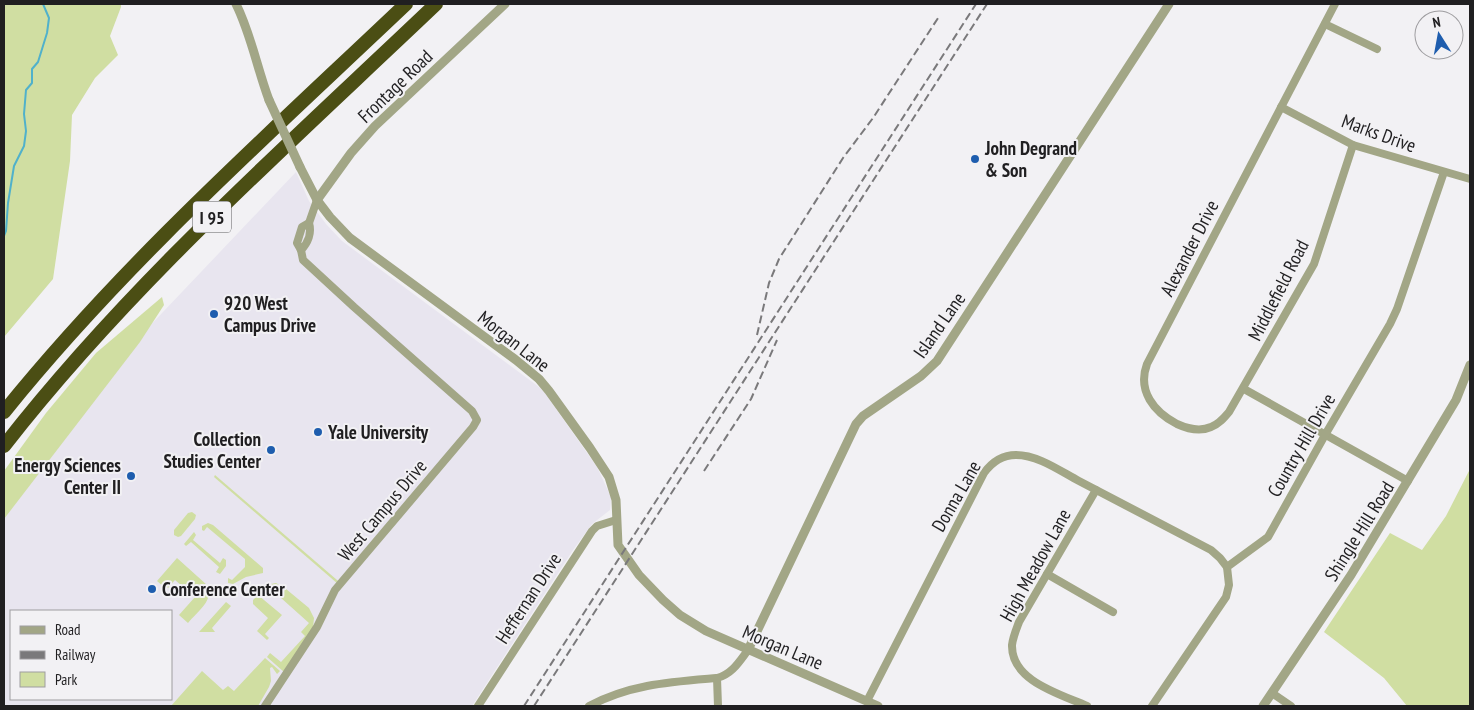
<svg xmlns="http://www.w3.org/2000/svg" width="1474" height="710" font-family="'PT Sans Narrow',sans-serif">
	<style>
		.built { fill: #e8e5ef; fill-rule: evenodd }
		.green { fill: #d0dea2 }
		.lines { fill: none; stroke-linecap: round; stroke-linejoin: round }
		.stream { stroke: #50b1cb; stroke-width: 2 }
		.minor { stroke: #a2a686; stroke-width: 8 }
		.tertiary { stroke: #a2a686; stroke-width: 9 }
		.motorway { stroke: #4b4e14; stroke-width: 14 }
		.rail { stroke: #7a797b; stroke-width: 2; stroke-dasharray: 8 4; stroke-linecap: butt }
		.tertiary-bridge { stroke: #a2a686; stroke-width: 9 }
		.poi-dot { fill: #1e5dae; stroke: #f2f1f4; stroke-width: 2 }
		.labels { text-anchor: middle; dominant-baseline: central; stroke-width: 4; stroke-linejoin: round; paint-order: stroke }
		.shield { fill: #f2f1f4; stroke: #5f5e60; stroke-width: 1 }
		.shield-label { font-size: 18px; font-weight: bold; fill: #201f21 }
		.street-label { font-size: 19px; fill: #201f21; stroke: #f2f1f4 }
		.poi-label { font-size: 19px; font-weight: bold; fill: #201f21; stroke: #f2f1f4; text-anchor: start }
	</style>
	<rect width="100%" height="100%" fill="#f2f1f4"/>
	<path class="built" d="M296,172L309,201L326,224L342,241L539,387L544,392L597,467L611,497L610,510L592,524L573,550L472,706H4V516L106,372ZM11,611H171V699H11Z"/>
	<g class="green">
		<path d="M4,4H121V7L110,36L118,55L95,78L72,115L70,161L53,279L4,337Z"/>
		<path d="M162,297L164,305L140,342L4,519V471L46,413L96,353Z"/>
		<path d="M1470,469V706H1407L1384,678L1324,632L1390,533L1422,550L1446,516Z"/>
		<path d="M215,475L344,586L338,584L214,477Z"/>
		<path d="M192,512L196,515L195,519L181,536L178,537L174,535V530L188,513Z"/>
		<path d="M208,523L213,525L263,568V573L246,577L233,584L228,583V578L232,580L245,567V559L207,527L204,531L202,530V526Z"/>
		<path d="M194,532L196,535L193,540L220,563L223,558L226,560V566L220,574L216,572L219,567L191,542L186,546L184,544Z"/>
		<path d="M177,558L207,585C215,600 197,612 188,623L179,615L195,597L175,580L168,588L165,585L164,587L157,581Z"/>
		<path d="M276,583L286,589L309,608L314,618L313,628L284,672L267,657L270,653L281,662L305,636L301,632L309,623L271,589V584Z"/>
		<path d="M258,595L282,615L265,634L269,638L267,640L257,631L268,618L253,604V600Z"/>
		<path d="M226,602L231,606L212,628L215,632H199Z"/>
		<path d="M265,658L280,671L277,674L272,667L270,668L271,681L269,687L258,706H171L202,671L223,690L228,686L234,691Z"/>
	</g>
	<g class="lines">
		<g class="stream">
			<path d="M4,236L6,231L8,203L14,166L24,146L26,131L24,114L26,90L32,83V69L38,62L47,33L49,18L43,4"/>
			<path d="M4,246V247"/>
		</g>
		<g class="minor">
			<path d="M1335,4L1147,364C1137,391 1154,412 1177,424C1188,429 1200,432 1211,427C1219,424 1224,418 1229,412L1314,264L1353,145"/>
			<path d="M1325,24L1377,49"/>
			<path d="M1281,107L1353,145L1470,179"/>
			<path d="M301,250C308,243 312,233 309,223"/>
			<path d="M1244,389L1408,481"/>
			<path d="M1047,574L1113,612"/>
			<path d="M1272,693L1291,706"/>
			<path d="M867,701L984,473C992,462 1002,455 1016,455C1038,455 1060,471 1079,481C1123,504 1167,527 1211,550L1220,558L1227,567"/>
			<path d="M265,706L317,627L335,590L473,427L477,420L472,411L354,307L303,260L301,250L297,243L302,227L309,223L317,200"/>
			<path d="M478,706L592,531L597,526L616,520"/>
			<path d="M589,706C631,684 670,682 717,678"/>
			<path d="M718,706L717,678C732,674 739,662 748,650"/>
			<path d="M1087,706C1060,694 1011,681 1012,645C1013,637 1016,630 1019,622L1096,490"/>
			<path d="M1152,706L1226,597L1229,585L1227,567L1268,537L1325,435L1390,324L1397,309L1444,172"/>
		</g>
		<g class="tertiary">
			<path d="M236,4C251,34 257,68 269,100"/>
			<path d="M300,167L317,200L330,217L350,238L516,360L539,379L549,391L590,448L609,477L616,500L618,545L639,575L663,600L680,615L706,631L878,706"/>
			<path d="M317,200L351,153L375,126L505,4"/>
			<path d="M748,650L856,424L863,416L921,376L937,361L1169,4"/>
			<path d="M1263,706L1351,575L1456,400L1470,365"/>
		</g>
		<g class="motorway">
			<path d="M4,412C124,263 268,135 406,4"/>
			<path d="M4,446C131,283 287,146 436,4"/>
		</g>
		<g class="rail">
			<path d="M757,335L769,283L779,259L843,158L873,118L940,15"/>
			<path d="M704,471L751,399L777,340"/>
			<path d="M524,706L976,4"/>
			<path d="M534,706L987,4"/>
		</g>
		<path class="tertiary-bridge" d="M269,100L300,167"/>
	</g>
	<g class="poi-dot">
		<circle cx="975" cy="159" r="5"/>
		<circle cx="214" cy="314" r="5"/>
		<circle cx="318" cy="432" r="5"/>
		<circle cx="271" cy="450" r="5"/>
		<circle cx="131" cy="476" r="5"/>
		<circle cx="152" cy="589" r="5"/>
	</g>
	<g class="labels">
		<rect class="shield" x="193" y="201.5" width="38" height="31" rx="4"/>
		<g class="shield-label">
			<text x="212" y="217">I 95</text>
		</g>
		<g class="street-label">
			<text transform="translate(395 86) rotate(-44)">Frontage Road</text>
			<text transform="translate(1379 133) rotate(20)">Marks Drive</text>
			<text transform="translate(1189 248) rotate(-63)">Alexander Drive</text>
			<text transform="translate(1278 290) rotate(-63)">Middlefield Road</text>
			<text transform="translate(939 325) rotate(-55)">Island Lane</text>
			<text transform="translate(514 341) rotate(38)">Morgan Lane</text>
			<text transform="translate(1301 445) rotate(-60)">Country Hill Drive</text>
			<text transform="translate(956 496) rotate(-60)">Donna Lane</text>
			<text transform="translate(382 510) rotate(-50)">West Campus Drive</text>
			<text transform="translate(1359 531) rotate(-58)">Shingle Hill Road</text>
			<text transform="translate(1035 565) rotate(-61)">High Meadow Lane</text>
			<text transform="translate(528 598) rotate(-57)">Heffernan Drive</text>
			<text transform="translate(783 647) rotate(23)">Morgan Lane</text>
		</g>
		<g class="poi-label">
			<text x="985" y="148">John Degrand<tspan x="985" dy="22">&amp; Son</tspan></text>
			<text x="224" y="303">920 West<tspan x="224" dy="22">Campus Drive</tspan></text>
			<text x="328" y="432">Yale University</text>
			<text x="261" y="439" text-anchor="end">Collection<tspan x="261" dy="22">Studies Center</tspan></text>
			<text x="121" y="465" text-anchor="end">Energy Sciences<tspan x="121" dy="22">Center II</tspan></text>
			<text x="162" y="589">Conference Center</text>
		</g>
	</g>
	<rect width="1474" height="710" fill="none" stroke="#201f21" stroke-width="10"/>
	<rect x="10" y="610" width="162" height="90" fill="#f2f1f4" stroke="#9e9da0"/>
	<rect x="20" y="626" width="25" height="8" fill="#a2a686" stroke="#9e9da0"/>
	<text x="55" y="635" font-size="15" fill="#201f21">Road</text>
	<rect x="20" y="651" width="25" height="8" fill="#7a797b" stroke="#9e9da0"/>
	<text x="55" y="660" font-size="15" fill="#201f21">Railway</text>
	<rect x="20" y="672" width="25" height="15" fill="#d0dea2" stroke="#9e9da0"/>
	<text x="55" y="685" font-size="15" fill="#201f21">Park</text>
	<g transform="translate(1439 35) rotate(349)"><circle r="24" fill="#f2f1f4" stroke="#9e9da0"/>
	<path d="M0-4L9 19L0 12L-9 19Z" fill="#1e5dae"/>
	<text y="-8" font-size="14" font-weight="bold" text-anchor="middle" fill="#201f21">N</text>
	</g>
</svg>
